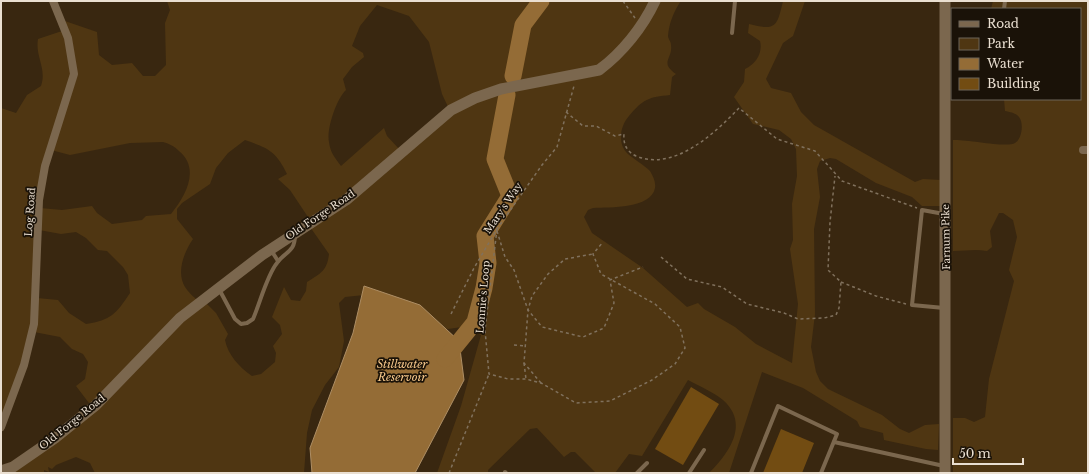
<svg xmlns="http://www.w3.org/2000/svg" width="1089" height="474" font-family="'Libre Baskerville',serif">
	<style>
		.green { fill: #4f3612; fill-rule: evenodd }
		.water { fill: #946c36; stroke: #ae8e64 }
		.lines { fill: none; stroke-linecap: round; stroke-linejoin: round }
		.river { stroke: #946c36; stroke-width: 17 }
		.building { fill: #724c12 }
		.path { stroke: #80715d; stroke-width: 1.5; stroke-dasharray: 3 3; stroke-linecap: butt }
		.lane { stroke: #7b674e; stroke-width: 4 }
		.street { stroke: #7b674e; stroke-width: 8 }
		.secondary { stroke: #7b674e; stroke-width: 11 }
		.labels { text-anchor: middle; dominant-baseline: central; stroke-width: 3.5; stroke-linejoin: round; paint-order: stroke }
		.street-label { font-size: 10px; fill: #eadfd1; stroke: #1a1208 }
		.water-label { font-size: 11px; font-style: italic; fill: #f8c98c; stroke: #1a1208 }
	</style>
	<rect width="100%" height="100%" fill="#392710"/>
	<g class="green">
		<path d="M167,1H681C674,11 669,23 668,36C668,39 671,41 671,45C673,59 659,62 676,74L672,77L670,95C649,97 643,99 629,116C620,126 617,144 628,154C635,160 644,165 650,171C653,176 656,182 655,188C651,209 610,207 593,208L588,210L584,217L592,233L643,268L687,307L698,303L704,309L735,327L756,344L792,363L798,304L790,249L793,240L792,204L797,176L796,149L791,139L779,130L753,124L734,97L744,82L745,69C756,64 763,53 760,41L748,33L749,24C776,31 777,27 783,1H805L793,36L783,43L766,79L771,88L791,93L801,112L814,125L915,182L923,179L941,180V206H922L912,197L876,183L836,159L830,158L820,161L817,169L820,197L814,229L815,314L811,347L816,372L820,381L828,389L882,415L900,429L909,433L925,425L939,424L938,450L926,449L884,440L883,433L860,427L857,421L803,388L762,372L729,473H709C729,453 750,424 723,400C713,392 699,386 688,380L642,456L629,454L615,473H596L575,452H571L564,457L537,428L530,429L488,470V473H437L461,406L481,335L462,327L448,329L438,327L364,295L345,297L339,303L344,341L339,367L325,385L312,410L307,433L304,473H95L90,463L76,457L56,465L52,469L48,467L49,472L44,470V473H1L92,407L76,386L85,379L88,362L83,354L72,349L60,337L34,332L1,427V108L16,113L27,95L41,86C47,68 35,57 38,39L65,30L62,20L97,32L99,55L112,65L132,63L143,76H155L166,65L165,23L170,10ZM377,5L409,16L429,42L442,94L450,111L401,151L387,136L384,128L341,166C335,158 330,152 329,142C326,129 337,98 346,90L343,79L352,67L364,57L363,53L352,46L360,26ZM245,140C268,148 276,151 287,174L278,179L290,190L310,220L308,224L329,254C327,271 321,273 307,282L306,291L300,301L291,300L284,287L272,317L280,325L282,334L273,346L276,353L275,362L261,374L252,376C239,367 228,355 225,340L228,334L216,313L203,300L198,301C194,297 188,292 185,287C176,272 184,252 193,239L177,219V209L182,203L210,184L216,168L228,153ZM163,142C170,144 174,146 179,151C201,169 185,197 171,214L146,216L142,220L112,224L97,213L92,206L62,210L40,208L51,150L70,155L130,143ZM39,230L61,234L76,232L86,238L98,250L107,251L123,267L128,275L130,293C116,314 111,320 86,324L69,313L58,300L37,298Z"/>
		<path d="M993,1H1088V473H953V418H965L974,422L985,417L989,379L1014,281L1009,270L1017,237L1013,220L1003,213H999L990,231L992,247L987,251C975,249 965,251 953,251V140C966,139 1007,148 1015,143C1022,139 1024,123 1019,117C1016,113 1010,112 1005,111L1004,99H1080V9H991Z"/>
	</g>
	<path class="water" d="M364,286L420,305L459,341L464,380L415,473H312L310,448L353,333Z"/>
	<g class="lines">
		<g class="river">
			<path d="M513,76L523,25L541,1"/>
			<path d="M445,359L475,322L484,288L488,263L485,236L510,196L495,159L507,95"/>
		</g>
	</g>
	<g class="building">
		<path d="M691,387L719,404L683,465L655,449Z"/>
		<path d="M781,429L814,443L802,473H763Z"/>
	</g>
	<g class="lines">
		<g class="path">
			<path d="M623,1L635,18"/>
			<path d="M566,112L583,126H596L615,136L624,134C623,144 627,152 636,156C674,172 715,133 739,108L777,139L815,151L842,181L917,208"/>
			<path d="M497,229L485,330L489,374L508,379H526L541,383L576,403L610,401L652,380L675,364L685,348L680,327L655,304L601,274L593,254L603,242"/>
			<path d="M497,231L505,257L514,270L528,310L542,327L583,337L604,328L614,303L610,280L643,267"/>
			<path d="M661,257L687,279L722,287L747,304L784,313L798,319L824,318L836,315L839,308L841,282L828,270L830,222L835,176"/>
			<path d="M841,282L876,296L906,304"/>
			<path d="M451,314L474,268L497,229L542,165L557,147L574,86"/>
			<path d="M514,345L525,346"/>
			<path d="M524,363L526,379"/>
			<path d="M541,383L524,363L528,310L532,296L548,274L565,259L593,254"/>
			<path d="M449,473L489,374"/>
		</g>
		<g class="lane">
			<path d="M1004,9L1005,1"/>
			<path d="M732,33L735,1"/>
			<path d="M271,250L278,261"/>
			<path d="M219,289L235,319L241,324L247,323L253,319C260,303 267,275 277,263C285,251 295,253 295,235"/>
			<path d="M944,308L912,305L922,210L944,214"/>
			<path d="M834,442L944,466"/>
			<path d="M505,472L506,473"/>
			<path d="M637,473L647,463"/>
			<path d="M689,473L704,450"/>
			<path d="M751,473L778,406L837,434L821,473"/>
		</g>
		<g class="street">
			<path d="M1083,150H1088"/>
			<path d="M1,427L24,365L34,324L39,200L45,166L74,74L68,38L53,1"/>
		</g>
		<g class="secondary">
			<path d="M1,471L13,467L55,438L96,405L180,318L262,255L346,200L451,110L475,98L501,89L599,70C622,53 643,27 655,1"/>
			<path d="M945,473V1"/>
		</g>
	</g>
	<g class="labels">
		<g class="street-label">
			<text transform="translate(503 208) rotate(-56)">Mary's Way</text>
			<text transform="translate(30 212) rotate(-86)">Log Road</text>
			<text transform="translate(320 215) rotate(-34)">Old Forge Road</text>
			<text transform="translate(946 237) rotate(-91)">Farnum Pike</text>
			<text transform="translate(483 297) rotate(-85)">Lonnie's Loop</text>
			<text transform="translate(72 422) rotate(-39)">Old Forge Road</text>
		</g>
		<g class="water-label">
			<text x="402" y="364">Stillwater<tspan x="402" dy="13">Reservoir</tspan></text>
		</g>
	</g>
	<rect width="1089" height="474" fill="none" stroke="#eadfd1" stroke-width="4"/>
	<rect x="951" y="8" width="130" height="92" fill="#1a1208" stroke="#6d6458"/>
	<rect x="959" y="21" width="20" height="6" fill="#7b674e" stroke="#6d6458"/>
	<text x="987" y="28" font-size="12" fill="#eadfd1">Road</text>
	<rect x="959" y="38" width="20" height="12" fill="#4f3612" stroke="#6d6458"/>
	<text x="987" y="48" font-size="12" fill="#eadfd1">Park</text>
	<rect x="959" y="58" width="20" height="12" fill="#946c36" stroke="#6d6458"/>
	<text x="987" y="68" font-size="12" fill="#eadfd1">Water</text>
	<rect x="959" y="78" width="20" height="12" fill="#724c12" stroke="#6d6458"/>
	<text x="987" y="88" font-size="12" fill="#eadfd1">Building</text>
	<path d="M953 458v6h70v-6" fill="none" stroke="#eadfd1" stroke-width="2"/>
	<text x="959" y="458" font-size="12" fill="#eadfd1" stroke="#1a1208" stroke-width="3" paint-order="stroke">50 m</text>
</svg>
